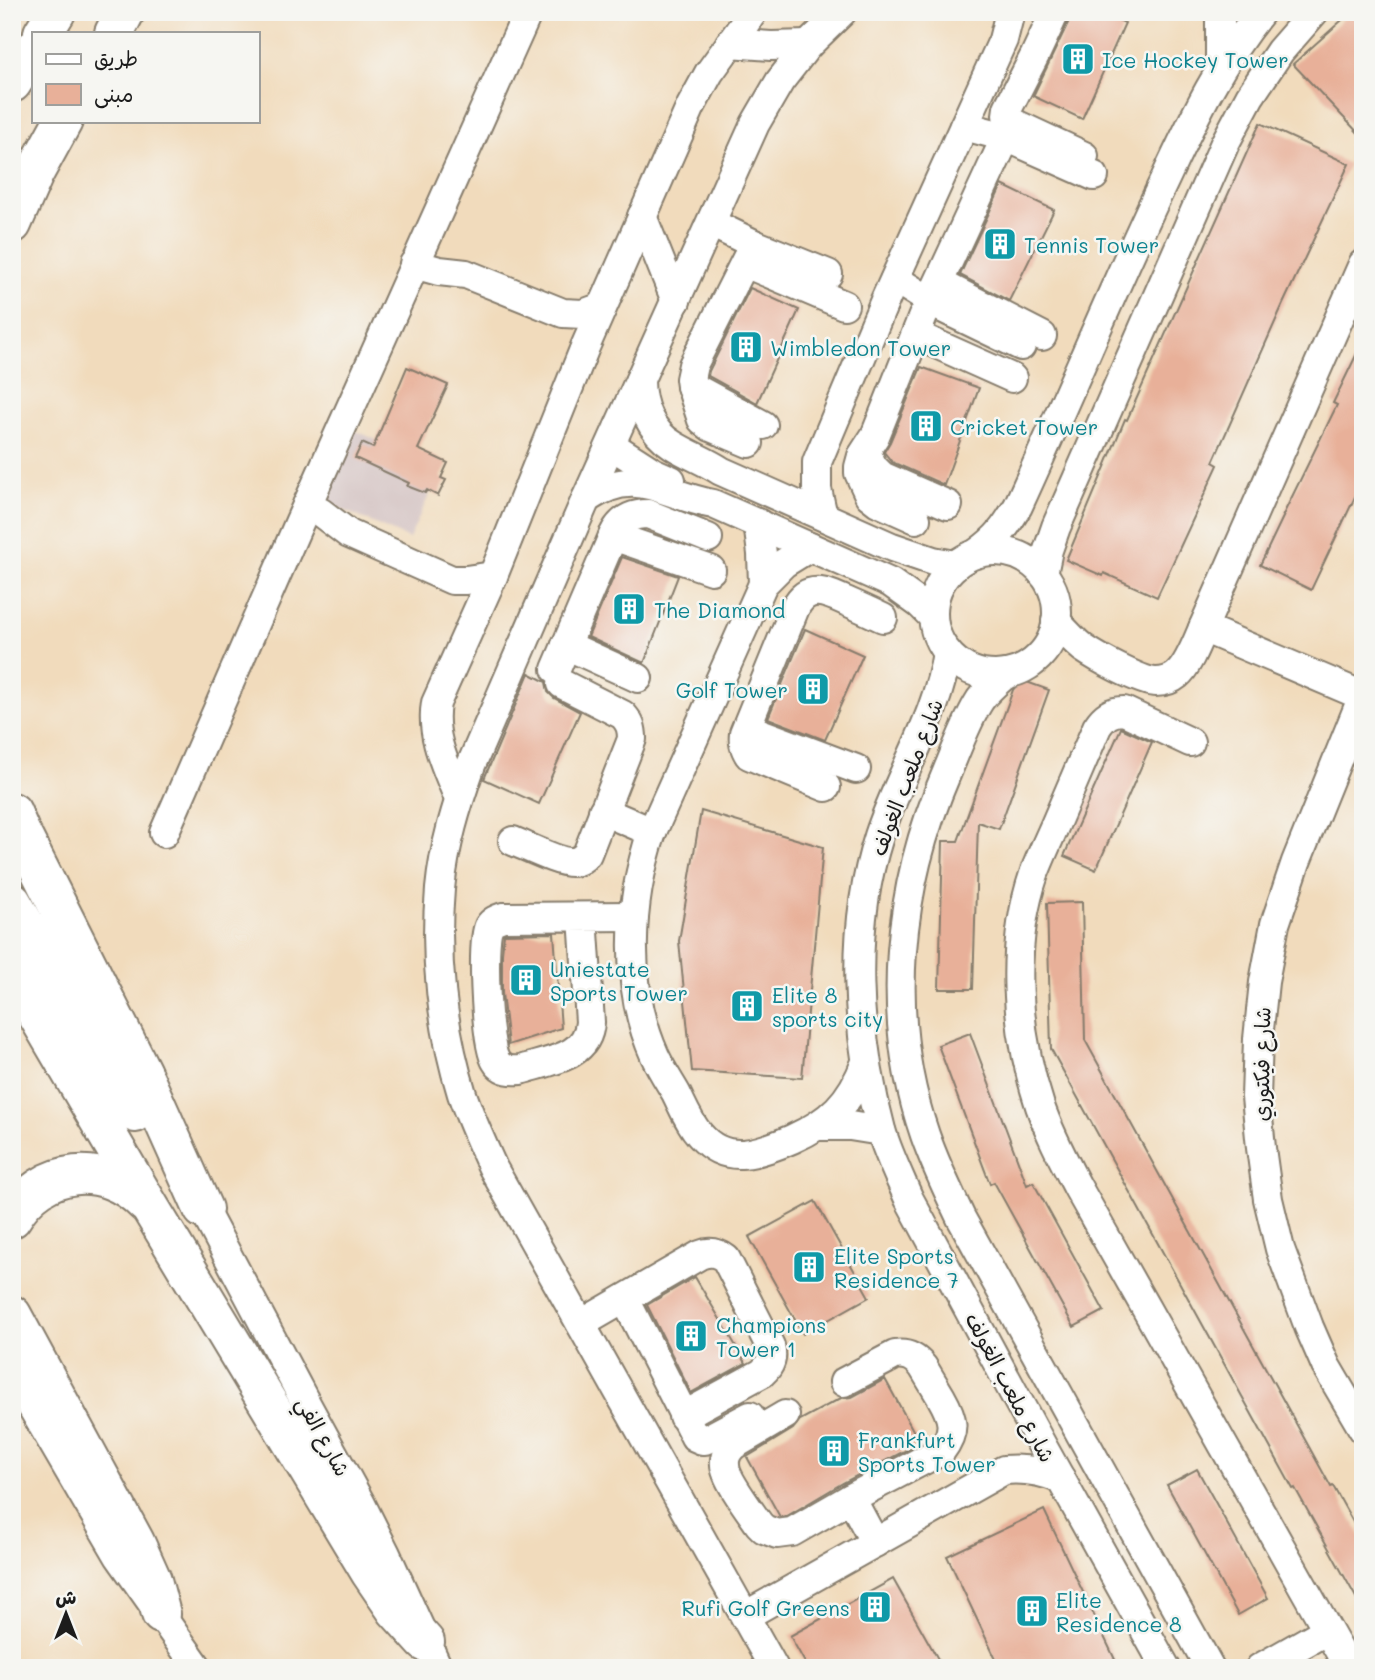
<svg xmlns="http://www.w3.org/2000/svg" width="1375" height="1680" font-family="Mali,'Playpen Sans Arabic',sans-serif">
	<style>
		.industrial { fill: #d1bfbf }
		.building { fill: #e8b099 }
		.lines { fill: none; stroke-linecap: round; stroke-linejoin: round }
		.minor-casing { stroke: #867c6c; stroke-width: 32 }
		.highway-casing { stroke: #867c6c; stroke-width: 42 }
		.minor { stroke: #fff; stroke-width: 28 }
		.highway { stroke: #fff; stroke-width: 38 }
		.labels { text-anchor: middle; dominant-baseline: central; stroke-width: 5; stroke-linejoin: round; paint-order: stroke }
		.culture-label { font-size: 21px; fill: #0d838f; stroke: #f6f6f2; text-anchor: start }
		.street-label { font-size: 21px; fill: #1c1c1c; stroke: #f6f6f2 }
	</style>
	<rect width="100%" height="100%" fill="#f6f6f2"/>
	<filter id="ink" filterUnits="userSpaceOnUse"><feTurbulence type="fractalNoise" baseFrequency=".0143" numOctaves="2"/><feDisplacementMap in="SourceGraphic" scale="14" xChannelSelector="R" yChannelSelector="G"/><feConvolveMatrix kernelMatrix="1 2 1 2 8 2 1 2 1" color-interpolation-filters="sRGB"/></filter>
	<filter id="wash" filterUnits="userSpaceOnUse"><feTurbulence type="fractalNoise" baseFrequency=".00686" numOctaves="4" result="noise"/><feDisplacementMap in="SourceGraphic" scale="28" xChannelSelector="R" yChannelSelector="G"/><feGaussianBlur stdDeviation="1.57" result="paint"/><feColorMatrix in="noise" values="0 0 0 0 0 0 0 0 0 0 0 0 0 0 0 0 0 1.4 0 .05"/><feComposite in="paint" operator="in"/></filter>
	<g filter="url(#wash)">
		<rect width="100%" height="100%" fill="#f1dbbc"/>
		<path class="industrial" d="M350,428L441,469L409,539L330,504L325,484Z"/>
		<g id="blocks">
			<g class="building">
				<path d="M1071,12H1102L1125,23L1082,119L1033,96L1070,19Z"/>
				<path d="M1351,12H1363V138L1293,64Z"/>
				<path d="M1260,123L1349,164L1283,304L1213,462L1218,465L1157,597L1104,573L1103,576L1066,560L1125,419L1127,420Z"/>
				<path d="M1002,185L1054,210L1009,301L960,275Z"/>
				<path d="M750,288L799,310L757,403L708,376L709,371Z"/>
				<path d="M1363,341V480L1311,590L1260,565L1284,515H1283L1337,405L1333,403Z"/>
				<path d="M407,367L448,385L418,449L448,463L441,478L446,480L438,496L427,490L425,493L407,486L409,483L355,458L362,443L373,448Z"/>
				<path d="M921,367L979,388L944,485L892,462L884,452L890,442Z"/>
				<path d="M622,557L678,576L644,663L588,637Z"/>
				<path d="M805,629L863,655L825,740L768,718Z"/>
				<path d="M529,673L546,682L548,692L554,698L580,712L539,804L484,779Z"/>
				<path d="M1021,680L1049,690L999,829L978,822L973,989H939L943,841H958L1013,690Z"/>
				<path d="M1121,728L1152,742L1096,870L1064,856Z"/>
				<path d="M701,811L823,847L802,1078L692,1071L679,941Z"/>
				<path d="M1082,902L1085,1040L1331,1487L1333,1486L1363,1540V1610L1295,1488L1293,1489L1051,1049L1047,903Z"/>
				<path d="M554,933L561,1028L508,1045L502,993V953L504,934Z"/>
				<path d="M970,1033L1027,1185L1033,1182L1104,1311L1074,1327L994,1182L990,1184L938,1045Z"/>
				<path d="M815,1201L869,1297L803,1334L749,1237Z"/>
				<path d="M695,1277L746,1363L691,1393L647,1305Z"/>
				<path d="M885,1379L920,1443L843,1483L787,1516L780,1517L747,1457L793,1429L800,1420L841,1398L852,1397Z"/>
				<path d="M1197,1469L1268,1598L1238,1615L1167,1485Z"/>
				<path d="M1044,1510L1119,1668H1000L947,1556Z"/>
				<path d="M893,1579L943,1668H808L790,1636Z"/>
			</g>
		</g>
	</g>
	<g filter="url(#ink)">
		<use href="#blocks" fill-opacity="0" stroke="#867c6c" stroke-width="2"/>
		<g class="lines">
			<defs>
				<g id="minor">
					<path d="M1055,12L1035,55L1008,108L1007,115L1011,122L1084,156"/>
					<path d="M1220,12V68"/>
					<path d="M730,43L771,46L808,45"/>
					<path d="M964,126L1006,137L1094,176"/>
					<path d="M642,216L676,301"/>
					<path d="M711,223L754,244L828,274"/>
					<path d="M745,263L844,305"/>
					<path d="M414,264L439,271L466,274L563,313L583,314L602,307"/>
					<path d="M895,279L938,306L1021,346"/>
					<path d="M939,283L1042,336"/>
					<path d="M930,301L1006,137"/>
					<path d="M916,335L1012,378"/>
					<path d="M640,380C640,405 650,431 673,445C689,455 706,461 721,471L892,547L933,561L955,565"/>
					<path d="M691,386L763,425"/>
					<path d="M749,443L711,427L702,420L691,386L690,379L693,365L754,244"/>
					<path d="M611,445L653,472L671,480"/>
					<path d="M866,452L873,467L882,476L948,505"/>
					<path d="M586,499C638,464 661,495 713,504L891,583L920,604L932,616"/>
					<path d="M307,505L320,512L349,534L452,580H466L493,576"/>
					<path d="M823,516L817,489V462L886,298L1003,40L1010,12"/>
					<path d="M916,519L878,502L869,495L859,473V467L862,456L875,436L923,316"/>
					<path d="M758,523L762,554L763,584"/>
					<path d="M613,536L711,570"/>
					<path d="M810,547L784,563L763,584L652,832C628,903 624,987 655,1056C661,1069 669,1081 676,1093C683,1107 689,1123 700,1135C726,1166 760,1153 792,1139C830,1122 851,1102 866,1062"/>
					<circle cx="995" cy="613" r="62"/>
					<path d="M977,553C998,538 1005,528 1018,506C1065,404 1108,300 1156,198C1188,131 1213,71 1261,12"/>
					<path d="M1043,574L1048,550L1056,527L1225,143L1250,96L1280,51L1314,12"/>
					<path d="M1056,621C1065,631 1073,640 1083,648C1096,657 1141,682 1156,682C1163,682 1171,680 1177,675C1188,666 1197,642 1203,628L1363,264"/>
					<path d="M1203,628L1363,696L1296,862L1275,924L1264,982L1258,1039L1256,1097L1261,1148L1268,1199L1280,1249L1309,1327L1326,1366L1363,1429"/>
					<path d="M566,645L638,678"/>
					<path d="M947,652C938,717 899,774 879,836C849,929 856,1037 881,1130C888,1154 899,1176 909,1199L1044,1449L1166,1668"/>
					<path d="M556,669L613,536C620,520 631,514 648,514L708,538"/>
					<path d="M1006,674C997,682 987,690 980,700C966,722 957,749 947,772C897,887 884,1016 925,1135C935,1164 948,1191 961,1218L1210,1668"/>
					<path d="M747,728L856,769"/>
					<path d="M1190,742L1124,711C1111,711 1104,716 1097,727C1083,760 1069,792 1055,825C1048,841 1040,858 1034,874C1009,948 1016,1033 1040,1106C1050,1135 1064,1161 1078,1188L1349,1668"/>
					<path d="M826,787L749,755C744,747 743,742 744,733L795,608C808,582 828,593 848,602C860,607 872,613 883,618"/>
					<path d="M459,799C447,768 430,737 436,703L493,576L585,347L691,106L709,73L753,12"/>
					<path d="M603,811L652,832"/>
					<path d="M164,833L299,523L528,12"/>
					<path d="M513,841C526,846 560,863 572,862C579,862 583,858 587,854L632,739C632,728 630,723 623,715L562,684"/>
					<path d="M583,917L590,1022C588,1058 548,1061 520,1070C510,1071 501,1070 496,1061C486,1047 481,942 489,926C492,921 497,919 503,917L634,916"/>
					<path d="M818,1126H850L881,1131"/>
					<path d="M203,1209L308,1407L361,1504L386,1554L438,1668"/>
					<path d="M625,1299L695,1437L702,1440H705L750,1416"/>
					<path d="M581,1324L700,1255C710,1251 717,1252 726,1259L770,1346C773,1358 771,1365 762,1373L683,1416"/>
					<path d="M12,1373L119,1556L198,1668"/>
					<path d="M785,1415L734,1445C728,1450 724,1456 725,1465C725,1478 750,1511 759,1524L764,1529L777,1534L792,1532L851,1498L941,1451C957,1430 953,1418 941,1397C935,1387 929,1377 923,1367C915,1357 907,1353 895,1355L844,1382"/>
					<path d="M851,1498L875,1543"/>
					<path d="M745,1616L1004,1470C1025,1468 1042,1471 1061,1479"/>
					<path d="M774,1668L493,1168C482,1144 471,1120 462,1094C442,1029 434,957 440,889C444,846 457,805 471,765L586,499L755,124L780,81L808,45L842,12"/>
					<path d="M1260,1668L1327,1630"/>
				</g>
				<g id="highway">
					<path d="M43,33L56,12"/>
					<path d="M114,33L125,12"/>
					<path d="M12,83L33,50"/>
					<path d="M12,224L34,174L63,121"/>
					<path d="M12,812L20,831L142,1073L203,1209"/>
					<path d="M12,902L135,1113"/>
					<path d="M12,972L151,1209L370,1572L396,1610L425,1642"/>
					<path d="M12,1218C42,1166 105,1161 145,1203"/>
					<path d="M12,1315L135,1542L152,1580L161,1614"/>
				</g>
			</defs>
			<use href="#minor" class="minor-casing"/>
			<use href="#highway" class="highway-casing"/>
			<use href="#minor" class="minor"/>
			<use href="#highway" class="highway"/>
		</g>
	</g>
	<defs>
		<symbol id="building-square" viewBox="-11 -11 22 22"><rect x="-9" y="-9" width="18" height="18" rx="4" fill="#0f9aa8" stroke="#f6f6f2"/><path d="M-4-6H4V6H1V3H-1V6H-4ZM-2.5-4.3h1.7v1.8h-1.7ZM.8-4.3h1.7v1.8H.8ZM-2.5-1h1.7V.8h-1.7ZM.8-1h1.7V.8H.8Z" fill="#fff"/></symbol>
	</defs>
	<g fill-rule="evenodd">
		<use href="#building-square" x="1059" y="40" width="38" height="38"/>
		<use href="#building-square" x="981" y="225" width="38" height="38"/>
		<use href="#building-square" x="727" y="328" width="38" height="38"/>
		<use href="#building-square" x="907" y="407" width="38" height="38"/>
		<use href="#building-square" x="610" y="590" width="38" height="38"/>
		<use href="#building-square" x="794" y="670" width="38" height="38"/>
		<use href="#building-square" x="507" y="961" width="38" height="38"/>
		<use href="#building-square" x="728" y="987" width="38" height="38"/>
		<use href="#building-square" x="790" y="1248" width="38" height="38"/>
		<use href="#building-square" x="672" y="1317" width="38" height="38"/>
		<use href="#building-square" x="815" y="1432" width="38" height="38"/>
		<use href="#building-square" x="856" y="1588" width="38" height="38"/>
		<use href="#building-square" x="1013" y="1592" width="38" height="38"/>
	</g>
	<g class="labels">
		<g class="culture-label">
			<text x="1102" y="59">Ice Hockey Tower</text>
			<text x="1024" y="244">Tennis Tower</text>
			<text x="770" y="347">Wimbledon Tower</text>
			<text x="950" y="426">Cricket Tower</text>
			<text x="654" y="609">The Diamond</text>
			<text x="788" y="689" text-anchor="end">Golf Tower</text>
			<text x="550" y="968">Uniestate<tspan x="550" dy="24">Sports Tower</tspan></text>
			<text x="772" y="994">Elite 8<tspan x="772" dy="24">sports city</tspan></text>
			<text x="834" y="1255">Elite Sports<tspan x="834" dy="24">Residence 7</tspan></text>
			<text x="716" y="1324">Champions<tspan x="716" dy="24">Tower 1</tspan></text>
			<text x="858" y="1439">Frankfurt<tspan x="858" dy="24">Sports Tower</tspan></text>
			<text x="1056" y="1599">Elite<tspan x="1056" dy="24">Residence 8</tspan></text>
			<text x="850" y="1607" text-anchor="end">Rufi Golf Greens</text>
		</g>
		<g class="street-label">
			<text transform="translate(906 777) rotate(-69)">شارع ملعب الغولف</text>
			<text transform="translate(1261 1064) rotate(-89)">شارع فيكتوري</text>
			<text transform="translate(1011 1387) rotate(62)">شارع ملعب الغولف</text>
			<text transform="translate(324 1436) rotate(61)">شارع الفي</text>
		</g>
	</g>
	<rect width="1375" height="1680" fill="none" stroke="#f6f6f2" stroke-width="42"/>
	<rect x="32" y="32" width="228" height="91" fill="#f6f6f2" stroke="#9f9f9c" stroke-width="2"/>
	<rect x="46" y="54" width="35" height="10" fill="#ffffff" stroke="#9f9f9c" stroke-width="2"/>
	<text x="94" y="66" font-size="21" fill="#1c1c1c">طريق</text>
	<rect x="46" y="84" width="35" height="21" fill="#e8b099" stroke="#9f9f9c" stroke-width="2"/>
	<text x="94" y="102" font-size="21" fill="#1c1c1c">مبنى</text>
	<g transform="translate(66 1614)" stroke="#f6f6f2" stroke-width="5" paint-order="stroke">
	<path d="M0-5L12 26L0 18L-12 26Z" fill="#1c1c1c"/>
	<text y="-10" font-size="19" font-weight="bold" text-anchor="middle" fill="#1c1c1c">ش</text>
	</g>
</svg>
